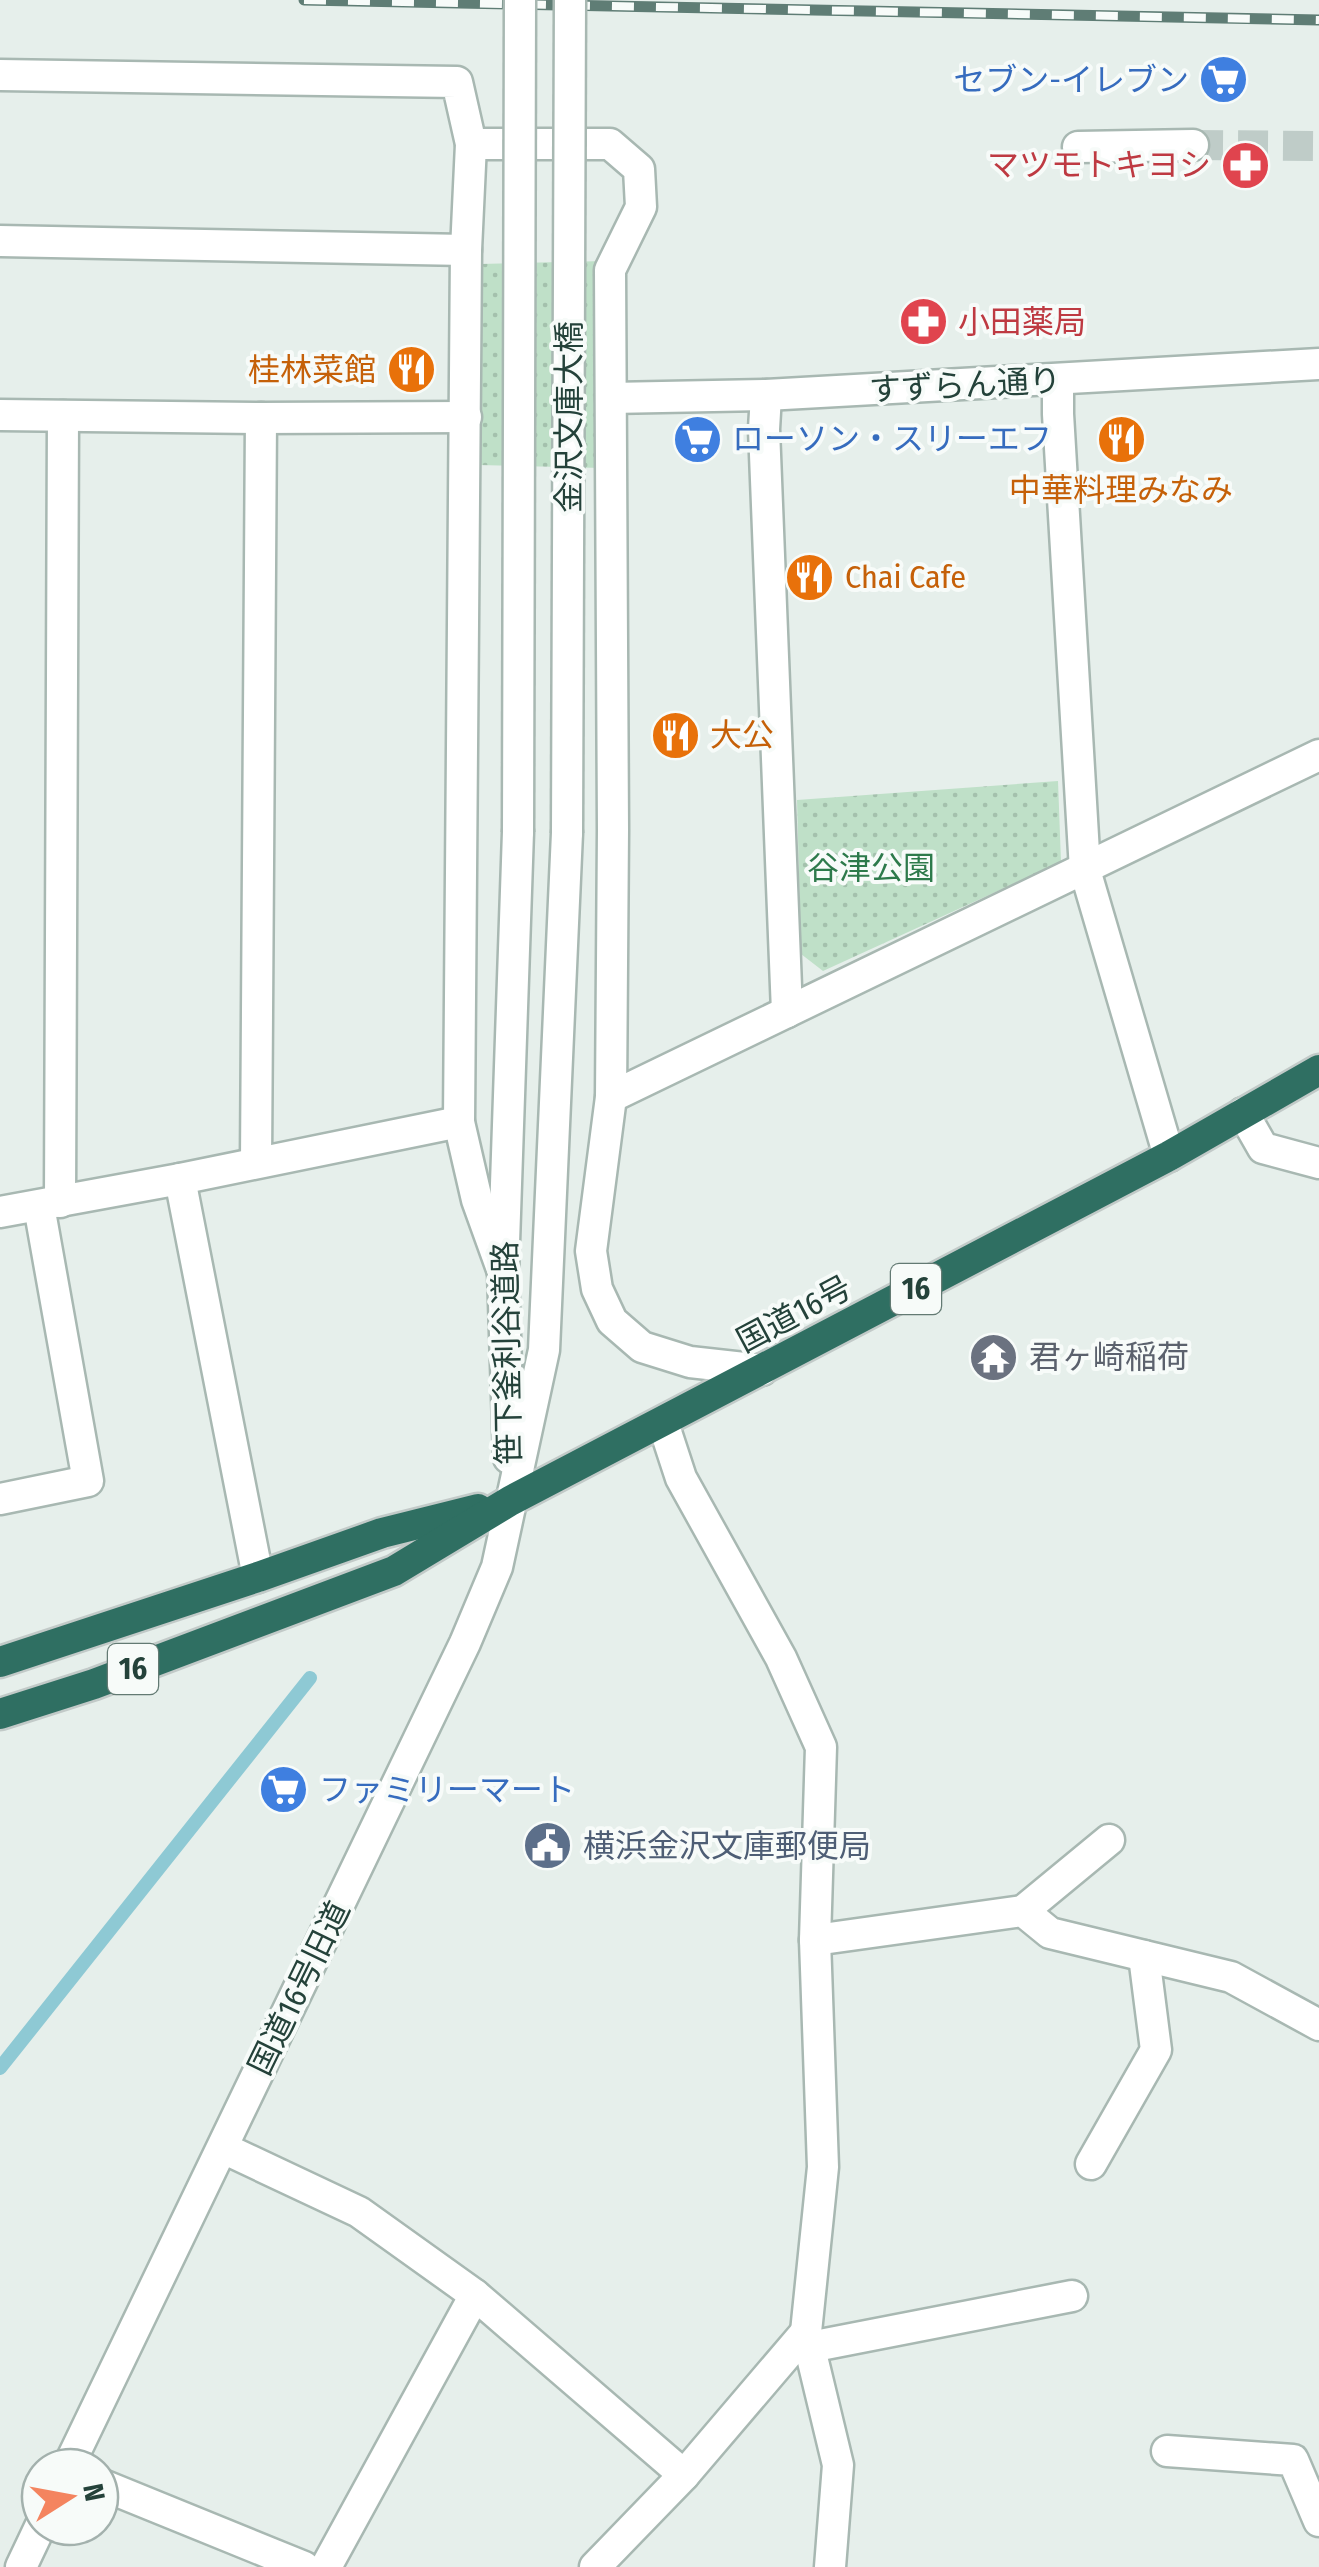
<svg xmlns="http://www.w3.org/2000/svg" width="1319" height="2567" font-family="'Fira Sans Condensed','Noto Sans JP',sans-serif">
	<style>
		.park { fill: url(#park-dots) }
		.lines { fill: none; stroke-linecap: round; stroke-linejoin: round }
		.stream { stroke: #8ec9d4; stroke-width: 14 }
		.minor-tunnel { stroke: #bfccc8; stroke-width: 30; stroke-dasharray: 30 15; stroke-linecap: butt }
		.minor-casing { stroke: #a8b8b2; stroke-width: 35 }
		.highway-casing { stroke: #c2cac8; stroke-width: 35 }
		.minor { stroke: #fff; stroke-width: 30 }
		.highway { stroke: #2f6f62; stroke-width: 30 }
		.rail-casing { stroke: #5f7d75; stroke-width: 11 }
		.rail { stroke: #f7fbf9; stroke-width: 8; stroke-dasharray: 22; stroke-linecap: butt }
		.minor-bridge-casing { stroke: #a8b8b2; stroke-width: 35; stroke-linecap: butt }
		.minor-bridge { stroke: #fff; stroke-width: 30 }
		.labels { text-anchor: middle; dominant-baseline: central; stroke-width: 8; stroke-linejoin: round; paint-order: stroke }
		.shield { fill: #f7fbf9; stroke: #637a73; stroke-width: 2.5 }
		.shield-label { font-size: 30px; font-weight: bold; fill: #24423a }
		.shop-label { font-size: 32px; fill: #366cbe; stroke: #f7fbf9; text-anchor: start }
		.health-label { font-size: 32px; fill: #be3a42; stroke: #f7fbf9; text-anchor: end }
		.food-label { font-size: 32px; fill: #c56008; stroke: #f7fbf9; text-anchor: start }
		.street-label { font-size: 32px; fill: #24423a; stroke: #f7fbf9 }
		.park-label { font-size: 32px; fill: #2d7a4b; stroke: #f7fbf9 }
		.worship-label { font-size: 32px; fill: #5b616d; stroke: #f7fbf9; text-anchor: start }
		.service-label { font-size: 32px; fill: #4e5e75; stroke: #f7fbf9; text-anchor: start }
	</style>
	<defs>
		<pattern id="park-dots" width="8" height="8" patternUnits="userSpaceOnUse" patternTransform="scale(2.5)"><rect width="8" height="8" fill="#bfe0c8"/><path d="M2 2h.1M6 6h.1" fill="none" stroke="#a4c1ad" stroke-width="1.8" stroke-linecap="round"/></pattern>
	</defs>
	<rect width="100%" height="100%" fill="#e6efeb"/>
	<g class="park">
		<path d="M605,261L602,468L478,465L480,264Z"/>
		<path d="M1058,781L1061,862L823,971L801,954L797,800Z"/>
	</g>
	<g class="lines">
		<path class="stream" d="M0,2068L310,1678"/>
		<path class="minor-tunnel" d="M1193,145L1319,146"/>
		<defs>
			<g id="minor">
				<path d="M0,75L457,82L471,144L466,250L459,1122L477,1200L503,1272"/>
				<path d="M471,144H610L639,169L641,207L610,270L613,830L611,1097L591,1251L597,1289L612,1321L642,1347L690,1362L762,1370"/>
				<path d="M1078,147L1193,145"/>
				<path d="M0,241L466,250"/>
				<path d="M1058,380V414L1085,870L1169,1156"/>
				<path d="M766,395L764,429L787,1012"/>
				<path d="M611,398L766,395L1319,364"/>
				<path d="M0,415L261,418L466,417"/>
				<path d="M611,1097L1319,755"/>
				<path d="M1243,1113L1263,1148L1319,1163"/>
				<path d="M256,1162L261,418"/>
				<path d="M180,1179L258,1577"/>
				<path d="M60,1202L63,416"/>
				<path d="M0,1212L180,1179L459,1122"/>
				<path d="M663,1423L681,1478L781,1658L821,1747L815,1940L823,2167L806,2332L838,2465L830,2567"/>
				<path d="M509,1458L503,1272L518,832"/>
				<path d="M0,1499L88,1481L39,1206"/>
				<path d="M1023,1911L1109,1840"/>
				<path d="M815,1940L1023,1911L1050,1933L1231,1977L1319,2025"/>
				<path d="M223,2148L359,2212L475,2295L684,2475"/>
				<path d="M1091,2164L1156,2050L1144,1956"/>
				<path d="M810,2347L1072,2296"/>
				<path d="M1167,2451L1293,2460L1319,2521"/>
				<path d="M68,2467L465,1643L497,1567L544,1350L567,833"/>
				<path d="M100,2484L304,2567"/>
				<path d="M21,2567L40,2527"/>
				<path d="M326,2567L475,2295"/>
				<path d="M595,2567L684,2475L806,2332"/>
			</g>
			<g id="highway">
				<path d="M0,1662L258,1577L382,1533L478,1509"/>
				<path d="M0,1714L94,1684L394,1571L510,1501L1169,1156L1319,1070"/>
			</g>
		</defs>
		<use href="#minor" class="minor-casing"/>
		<use href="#highway" class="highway-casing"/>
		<use href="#minor" class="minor"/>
		<use href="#highway" class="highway"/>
		<defs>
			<path id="rail" d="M304,0L1319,20"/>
		</defs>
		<use href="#rail" class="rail-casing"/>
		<use href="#rail" class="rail"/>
		<defs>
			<g id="minor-bridge">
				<path d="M518,832L520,0"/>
				<path d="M567,833L570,0"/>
			</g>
		</defs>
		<use href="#minor-bridge" class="minor-bridge-casing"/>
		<use href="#minor-bridge" class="minor-bridge"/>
	</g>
	<defs>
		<symbol id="supermarket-disc" viewBox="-11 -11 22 22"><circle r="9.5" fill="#3f7fe0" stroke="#f7fbf9"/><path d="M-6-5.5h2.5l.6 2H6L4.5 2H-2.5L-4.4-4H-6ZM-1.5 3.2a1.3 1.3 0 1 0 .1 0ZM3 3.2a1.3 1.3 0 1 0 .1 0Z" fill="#fff"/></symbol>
		<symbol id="pharmacy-disc" viewBox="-11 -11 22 22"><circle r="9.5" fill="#e0444e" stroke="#f7fbf9"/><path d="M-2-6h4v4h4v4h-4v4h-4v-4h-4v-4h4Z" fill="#fff"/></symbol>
		<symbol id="restaurant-disc" viewBox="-11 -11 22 22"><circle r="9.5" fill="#e8710a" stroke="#f7fbf9"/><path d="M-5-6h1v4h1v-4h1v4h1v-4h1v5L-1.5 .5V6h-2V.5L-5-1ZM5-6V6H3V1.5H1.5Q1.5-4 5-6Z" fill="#fff"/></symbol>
		<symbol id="temple-disc" viewBox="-11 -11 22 22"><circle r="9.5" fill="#6b7280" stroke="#f7fbf9"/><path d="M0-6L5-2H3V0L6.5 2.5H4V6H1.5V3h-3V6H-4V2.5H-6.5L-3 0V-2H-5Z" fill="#fff"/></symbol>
		<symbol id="civic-disc" viewBox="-11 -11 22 22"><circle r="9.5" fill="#5c6f8a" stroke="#f7fbf9"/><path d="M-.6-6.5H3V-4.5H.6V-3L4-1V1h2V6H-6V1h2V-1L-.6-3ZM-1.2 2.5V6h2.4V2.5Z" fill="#fff"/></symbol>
	</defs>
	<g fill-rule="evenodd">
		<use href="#supermarket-disc" x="1196" y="52" width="55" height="55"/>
		<use href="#pharmacy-disc" x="1218" y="138" width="55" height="55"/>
		<use href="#pharmacy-disc" x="896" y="294" width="55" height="55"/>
		<use href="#restaurant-disc" x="384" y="342" width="55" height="55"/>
		<use href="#supermarket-disc" x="670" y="412" width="55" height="55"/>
		<use href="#restaurant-disc" x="1094" y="412" width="55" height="55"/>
		<use href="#restaurant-disc" x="782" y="550" width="55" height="55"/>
		<use href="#restaurant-disc" x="648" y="708" width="55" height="55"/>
		<use href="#temple-disc" x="966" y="1330" width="55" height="55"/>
		<use href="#supermarket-disc" x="256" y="1762" width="55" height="55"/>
		<use href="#civic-disc" x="520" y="1818" width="55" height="55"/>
	</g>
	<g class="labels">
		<g class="shield">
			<rect x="891" y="1264" width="50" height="50" rx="8"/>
			<rect x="108" y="1644" width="50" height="50" rx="8"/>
		</g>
		<g class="shield-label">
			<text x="916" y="1289">16</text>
			<text x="133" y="1669">16</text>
		</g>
		<g class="shop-label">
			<text x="1189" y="80" text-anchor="end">セブン-イレブン</text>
			<text x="732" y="439">ローソン・スリーエフ</text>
			<text x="319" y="1790">ファミリーマート</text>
		</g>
		<g class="health-label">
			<text x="1211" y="165">マツモトキヨシ</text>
			<text x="958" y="322" text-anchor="start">小田薬局</text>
		</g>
		<g class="food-label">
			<text x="376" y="370" text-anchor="end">桂林菜館</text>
			<text x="1121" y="490" text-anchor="middle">中華料理みなみ</text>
			<text x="845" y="577">Chai Cafe</text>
			<text x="710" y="735">大公</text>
		</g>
		<g class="street-label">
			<text transform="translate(965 385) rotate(-3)">すずらん通り</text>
			<text transform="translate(569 417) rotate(-90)">金沢文庫大橋</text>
			<text transform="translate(794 1314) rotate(-28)">国道16号</text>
			<text transform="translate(507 1353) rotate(-91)">笹下釜利谷道路</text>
			<text transform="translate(299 1988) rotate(-64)">国道16号旧道</text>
		</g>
		<g class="park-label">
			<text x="871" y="868">谷津公園</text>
		</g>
		<g class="worship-label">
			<text x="1029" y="1357">君ヶ崎稲荷</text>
		</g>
		<g class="service-label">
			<text x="583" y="1846">横浜金沢文庫郵便局</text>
		</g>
	</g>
	<g transform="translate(70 2497) rotate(79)"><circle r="48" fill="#f7fbf9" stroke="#a3b1ad" stroke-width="2.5"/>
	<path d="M0-8L18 38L0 25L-18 38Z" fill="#f4845f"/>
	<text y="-15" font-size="28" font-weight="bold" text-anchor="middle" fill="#24423a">N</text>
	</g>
</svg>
